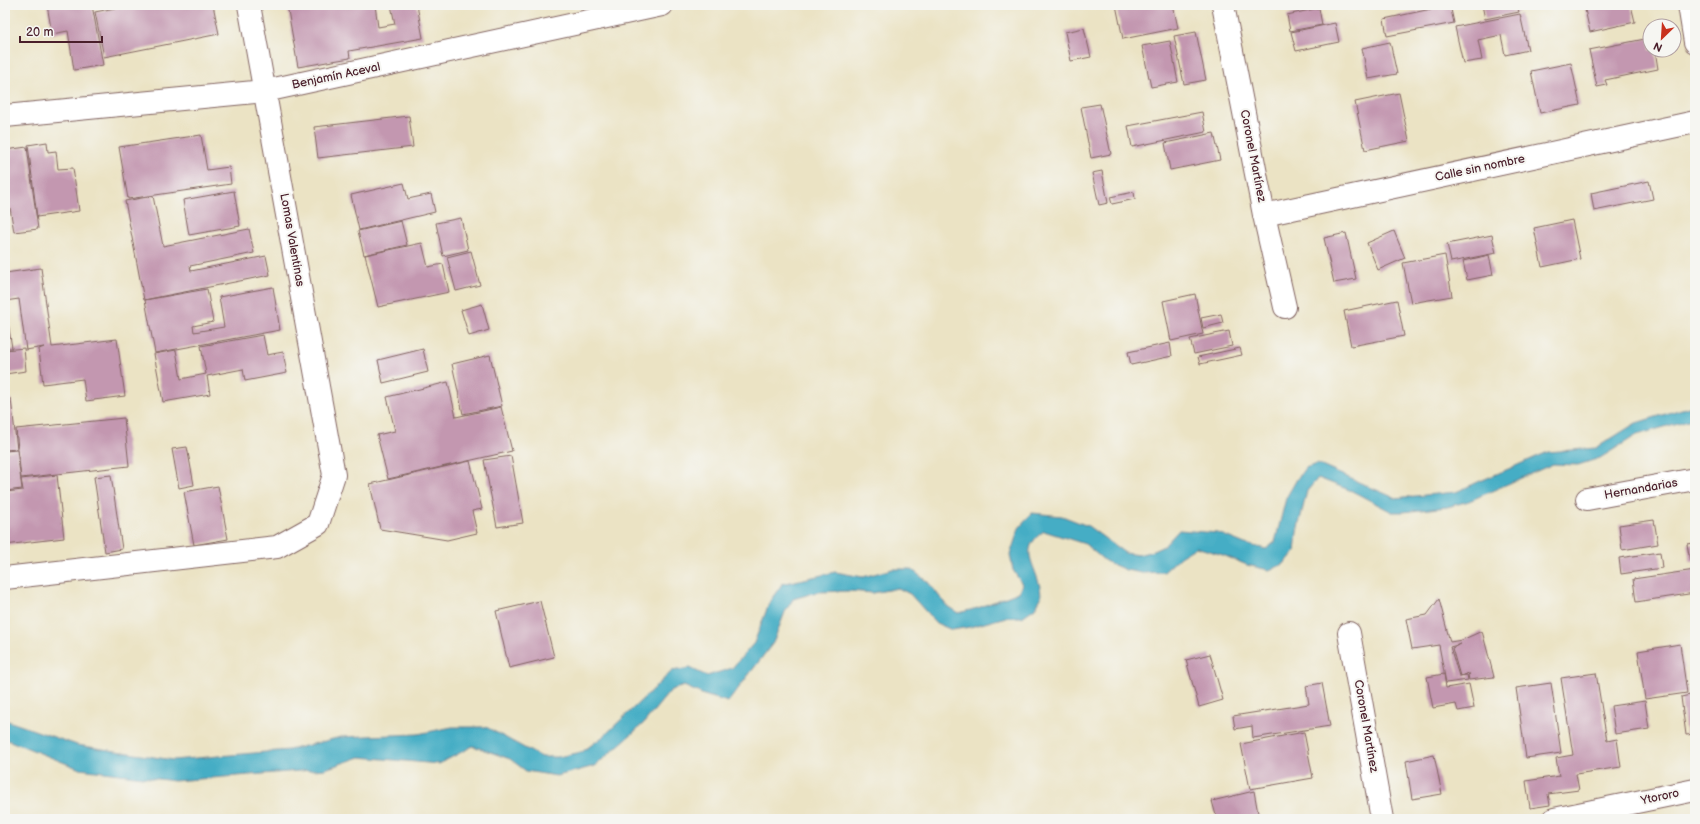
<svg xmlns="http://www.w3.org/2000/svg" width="1700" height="824" font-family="'Balsamiq Sans',sans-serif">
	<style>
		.water { fill: #45adc5; stroke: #486678 }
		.building { fill: #c397b0 }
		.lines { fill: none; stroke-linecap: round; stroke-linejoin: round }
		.minor-casing { stroke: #826461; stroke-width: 24 }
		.minor { stroke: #fff; stroke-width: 22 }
		.labels { text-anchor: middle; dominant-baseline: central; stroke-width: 4; stroke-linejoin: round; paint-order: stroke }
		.street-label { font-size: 12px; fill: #4a1f2b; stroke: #f6f6f2 }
	</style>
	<rect width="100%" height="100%" fill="#f6f6f2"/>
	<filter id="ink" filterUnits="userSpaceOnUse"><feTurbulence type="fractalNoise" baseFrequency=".025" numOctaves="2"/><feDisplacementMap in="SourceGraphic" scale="8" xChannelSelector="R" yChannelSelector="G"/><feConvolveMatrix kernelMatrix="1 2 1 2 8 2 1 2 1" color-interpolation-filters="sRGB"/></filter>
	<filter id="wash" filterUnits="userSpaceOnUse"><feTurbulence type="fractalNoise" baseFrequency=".012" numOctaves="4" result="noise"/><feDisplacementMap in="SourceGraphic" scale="16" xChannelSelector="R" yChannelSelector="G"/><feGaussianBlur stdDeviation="0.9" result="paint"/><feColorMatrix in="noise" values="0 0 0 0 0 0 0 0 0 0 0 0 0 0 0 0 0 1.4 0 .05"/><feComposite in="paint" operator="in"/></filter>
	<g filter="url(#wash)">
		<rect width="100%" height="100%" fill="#ebe3c4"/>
		<path class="water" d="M1695,405V418L1637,435L1600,458L1578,465L1553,464L1469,501L1447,507L1403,512H1392L1352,491L1318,478L1307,491L1297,532L1295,552L1284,564L1269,570L1247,565L1223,555L1196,547L1180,557L1164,572L1142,573L1126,570L1105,561L1085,544L1044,531C1021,548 1031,558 1038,580C1040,585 1041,592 1041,598L1035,608L1022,617H1006L970,627L952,630L936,623L910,594L898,588L873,593L849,591L817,592L793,599L785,612L773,643L728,702L704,695L684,686L671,690L643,724L595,766L557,776L526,771L510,759L473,746L439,764L360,757L325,769L174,781L80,769L5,739V720L77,745L173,760L289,750L341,737L418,734L452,727H486L541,757H558L582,752L605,735L672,671L690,668L707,676L732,668L754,643L770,601L782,584L835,572L863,577L892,569H911L928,582L947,606L958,613L978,608L1019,592L1022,584L1013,570L1010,555L1019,528L1032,513L1062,516L1088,526L1125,553L1138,555L1153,551L1164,546L1179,530L1218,533L1245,544L1266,549L1275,542L1286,498L1297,479L1305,468L1317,464L1395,498L1456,492L1478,482L1548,452L1596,448L1636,423Z"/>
		<g id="blocks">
			<g class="building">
				<path d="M47,5H92L103,65L74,70L68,31L52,34Z"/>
				<path d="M130,5H213L219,34L104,57L95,12Z"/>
				<path d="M287,5H375L378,27L395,24L391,5H417L423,38L349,51L350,58L298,67Z"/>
				<path d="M1116,5H1173L1178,28L1123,39Z"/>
				<path d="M1450,5L1454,23L1387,36L1384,19Z"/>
				<path d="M1482,5H1517L1519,12L1485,19Z"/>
				<path d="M1584,5H1631L1635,22L1590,32Z"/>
				<path d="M1319,8L1322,25L1290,31L1287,15Z"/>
				<path d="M1520,14L1528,50L1505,55L1501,35L1478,40L1482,60L1463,63L1455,27Z"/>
				<path d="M1335,23L1339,42L1296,51L1291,32Z"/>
				<path d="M1084,28L1091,57L1071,61L1065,32Z"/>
				<path d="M1196,32L1206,80L1184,84L1174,36Z"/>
				<path d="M1650,38V50H1655L1658,69L1605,80L1607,85L1597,87L1589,50Z"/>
				<path d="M1170,41L1178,82L1151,87L1142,46Z"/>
				<path d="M1390,42L1397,74L1368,79L1362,48Z"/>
				<path d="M1571,63L1580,105L1540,113L1531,71Z"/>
				<path d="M1399,93L1409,141L1365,150L1355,102Z"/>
				<path d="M1100,104L1111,154L1091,158L1081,107Z"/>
				<path d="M1202,112L1206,132L1132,147L1128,126Z"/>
				<path d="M409,116L413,147L318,158L314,127Z"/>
				<path d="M1214,133L1220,160L1170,170L1165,143Z"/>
				<path d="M201,135L207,170L229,167L231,184L128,199L119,147Z"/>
				<path d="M47,142L48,152L56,151L58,169L73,168L79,211L37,217L28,145Z"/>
				<path d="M27,147L38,229L14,232L10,208L5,209V150Z"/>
				<path d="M1102,171L1108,203L1099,205L1092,173Z"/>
				<path d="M1649,181L1653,199L1594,211L1591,193Z"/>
				<path d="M404,183L408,199L431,194L435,212L359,230L351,195Z"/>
				<path d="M234,191L240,226L189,235L183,200Z"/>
				<path d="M1134,192L1135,199L1112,204L1110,197Z"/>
				<path d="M153,196L163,246L249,229L254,253L190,266L191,271L266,256L270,275L144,300L125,201Z"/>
				<path d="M461,218L468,250L443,256L436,223Z"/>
				<path d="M1572,220L1580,259L1542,267L1534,228Z"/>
				<path d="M401,221L407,245L364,255L358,231Z"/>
				<path d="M1394,231L1405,258L1378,270L1367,243Z"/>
				<path d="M1346,233L1356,279L1334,283L1324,238Z"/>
				<path d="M1492,235L1496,253L1451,262L1447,244Z"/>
				<path d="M422,243L428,267L443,264L449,292L378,307L365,255Z"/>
				<path d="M471,251L480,285L456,291L447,257Z"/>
				<path d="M1445,255L1452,296L1411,303L1403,263Z"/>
				<path d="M1489,255L1493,275L1467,280L1463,261Z"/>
				<path d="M41,268L52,347L117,339L125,396L86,401L83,379L43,384L39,349L44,347L26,350L19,299L5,301V273Z"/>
				<path d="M273,287L280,330L155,353L145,300L207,289L213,322L193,326L194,332L224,327L219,297Z"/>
				<path d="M1195,294L1203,334L1171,341L1163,301Z"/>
				<path d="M1397,300L1404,336L1351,346L1344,311Z"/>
				<path d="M5,303L12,348H5Z"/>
				<path d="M482,304L489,330L469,336L461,310Z"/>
				<path d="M1221,314L1223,323L1203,328L1201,318Z"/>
				<path d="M1229,331L1232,346L1194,354L1190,339Z"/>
				<path d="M263,335L267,355L283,352L287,373L245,381L243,369L207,376L210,394L163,402L154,354L176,350L181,379L206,374L201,346Z"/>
				<path d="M1170,343L1172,356L1131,365L1128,352Z"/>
				<path d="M24,348L26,371L5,374V350Z"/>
				<path d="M1240,348L1242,355L1200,364L1198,357Z"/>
				<path d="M423,349L428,372L383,383L378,360Z"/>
				<path d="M490,355L502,406L463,414L452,364Z"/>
				<path d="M5,380L8,399H11L17,449L5,450Z"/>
				<path d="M448,382L456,417L501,407L512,451L388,479L377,435L395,431L387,397Z"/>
				<path d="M124,418L129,466L21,478L16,429Z"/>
				<path d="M187,447L194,485L179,488L172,449Z"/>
				<path d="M17,450L22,489L5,491V451Z"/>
				<path d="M511,456L523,523L497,527L484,460Z"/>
				<path d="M470,461L482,509L472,511L477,533L447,540L380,529L370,484Z"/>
				<path d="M57,475L64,538L5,545V492L23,490L21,479Z"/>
				<path d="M111,475L122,549L105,552L94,477Z"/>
				<path d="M218,486L228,539L194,545L184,492Z"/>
				<path d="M1654,520L1658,544L1622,550L1619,525Z"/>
				<path d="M1695,543V561H1690L1687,544Z"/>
				<path d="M1660,552L1662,568L1621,574L1619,558Z"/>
				<path d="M1695,570V593L1636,602L1633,579Z"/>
				<path d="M1439,599L1450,642L1462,640L1482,631L1494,677L1469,680L1468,675L1470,674H1468L1467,673V674L1460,676L1452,648L1461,644L1450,647L1459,676L1467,675L1468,680L1446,683L1439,645L1412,649L1406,619L1427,615Z"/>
				<path d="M540,601L554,657L509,668L496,611Z"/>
				<path d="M1680,644L1687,693L1645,699L1638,651Z"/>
				<path d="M1210,654L1223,700L1199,707L1186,660Z"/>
				<path d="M1596,673L1607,741L1617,739L1621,767L1576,774L1579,790L1548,794L1550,805L1530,808L1526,781L1559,776L1556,758L1573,755L1561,678Z"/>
				<path d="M1444,674L1446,688L1469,684L1474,708L1458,711L1456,704L1433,708L1427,677Z"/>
				<path d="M1322,683L1330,726L1253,738L1252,726L1235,729L1233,716L1309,704L1306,686Z"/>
				<path d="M1551,683L1561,753L1526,758L1516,688Z"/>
				<path d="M1695,694V734L1686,735L1681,697Z"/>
				<path d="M1645,701L1649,729L1615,734L1611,706Z"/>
				<path d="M1304,732L1313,778L1250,789L1241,744Z"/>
				<path d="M1434,755L1442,794L1412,799L1406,761Z"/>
				<path d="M1254,791L1259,819H1217L1212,801Z"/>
			</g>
		</g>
	</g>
	<g filter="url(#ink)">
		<use href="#blocks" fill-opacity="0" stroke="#826461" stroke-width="1"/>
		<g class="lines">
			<defs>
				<g id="minor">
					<path d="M1223,5L1264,215L1285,307"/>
					<path d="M1689,5L1695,42"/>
					<path d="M5,116L265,91L662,5"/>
					<path d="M1264,215L1695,122"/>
					<path d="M1587,499L1695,479"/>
					<path d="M5,578L277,547L318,524L334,475L249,5"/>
					<path d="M1349,633L1382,819"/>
					<path d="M1554,819L1695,790"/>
				</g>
			</defs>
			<use href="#minor" class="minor-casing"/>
			<use href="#minor" class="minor"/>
		</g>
	</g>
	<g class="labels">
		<g class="street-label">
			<text transform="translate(336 76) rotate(-12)">Benjamín Aceval</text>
			<text transform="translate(1253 156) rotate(79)">Coronel Martínez</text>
			<text transform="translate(1480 168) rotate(-12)">Calle sin nombre</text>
			<text transform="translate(292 240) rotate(80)">Lomas Valentinas</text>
			<text transform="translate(1641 489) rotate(-10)">Hernandarias</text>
			<text transform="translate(1366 726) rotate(80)">Coronel Martínez</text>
			<text transform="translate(1660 797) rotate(-12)">Ytororo</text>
		</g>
	</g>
	<rect width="1700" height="824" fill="none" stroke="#f6f6f2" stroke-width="20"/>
	<g transform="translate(1662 38) rotate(205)"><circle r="19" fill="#f6f6f2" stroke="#b1a0a2"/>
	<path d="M0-3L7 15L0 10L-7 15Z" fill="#c8321e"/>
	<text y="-6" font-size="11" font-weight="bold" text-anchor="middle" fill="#4a1f2b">N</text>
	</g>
	<path d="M20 36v6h82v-6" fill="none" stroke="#4a1f2b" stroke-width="2"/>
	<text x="26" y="36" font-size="12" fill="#4a1f2b" stroke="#f6f6f2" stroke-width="3" paint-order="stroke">20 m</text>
</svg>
